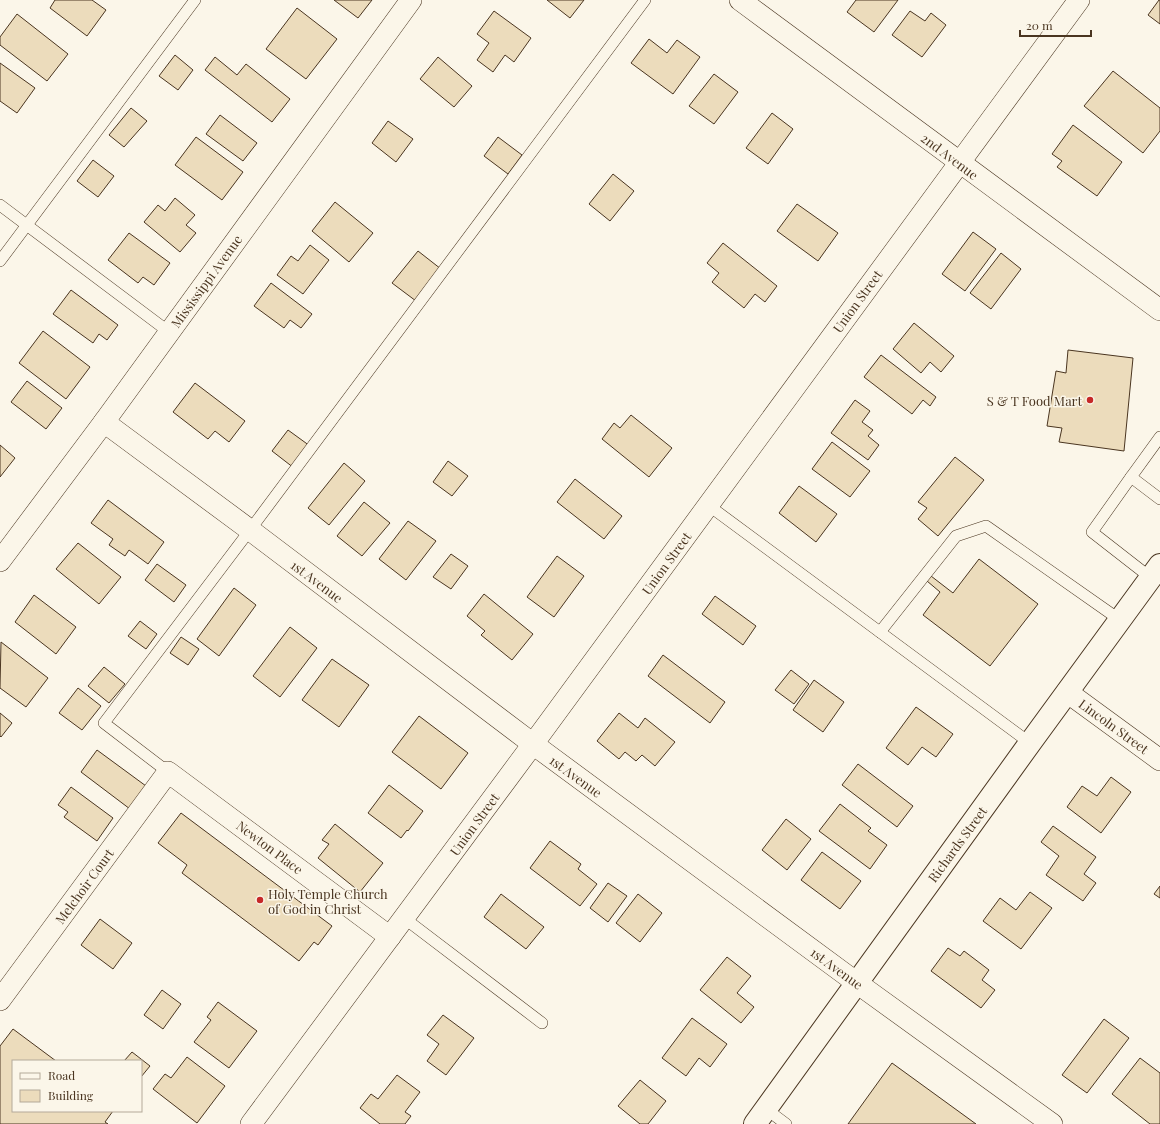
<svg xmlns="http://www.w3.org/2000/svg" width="1160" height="1124" font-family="'Playfair Display',serif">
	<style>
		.building { fill: #ecdcbc; stroke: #4a3520 }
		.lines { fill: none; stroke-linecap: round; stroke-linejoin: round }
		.service-casing { stroke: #4a3520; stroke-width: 12 }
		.minor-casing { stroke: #4a3520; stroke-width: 22 }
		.tertiary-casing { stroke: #4a3520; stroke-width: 24 }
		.service { stroke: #fbf6e9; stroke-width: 11 }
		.minor { stroke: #fbf6e9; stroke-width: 21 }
		.tertiary { stroke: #fbf6e9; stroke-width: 22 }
		.poi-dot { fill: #c62828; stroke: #fbf6e9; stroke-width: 1.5 }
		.labels { text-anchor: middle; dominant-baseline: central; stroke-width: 3; stroke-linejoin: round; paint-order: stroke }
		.street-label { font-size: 13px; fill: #4a3520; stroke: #fbf6e9 }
		.poi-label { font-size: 13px; fill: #4a3520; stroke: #fbf6e9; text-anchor: end }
	</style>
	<rect width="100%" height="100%" fill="#fbf6e9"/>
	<g class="building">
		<path d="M55,0H92L106,10L87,36L50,8Z"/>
		<path d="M334,0H372L358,18Z"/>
		<path d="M547,0H584L570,18Z"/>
		<path d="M856,0H898L874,32L847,12Z"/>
		<path d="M1159,0H1160V24L1148,15Z"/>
		<path d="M297,8L337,39L306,79L266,49Z"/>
		<path d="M494,11L531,38L514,62L505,55L493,72L477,60L489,43L477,34Z"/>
		<path d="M910,11L925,21L931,13L946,25L922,57L892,35Z"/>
		<path d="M17,14L68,54L47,81L0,45V37Z"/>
		<path d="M649,39L667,53L677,40L700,57L673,94L631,63Z"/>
		<path d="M175,55L193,70L178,90L159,76Z"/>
		<path d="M215,57L237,75L246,64L290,99L272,122L205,70Z"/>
		<path d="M438,57L472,86L454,107L420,79Z"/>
		<path d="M0,63L35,88L17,113L0,101Z"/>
		<path d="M1113,71L1160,108V131L1143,153L1084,106Z"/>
		<path d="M714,74L738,92L714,124L689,106Z"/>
		<path d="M131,108L147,121L124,147L109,135Z"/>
		<path d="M772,113L793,129L768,164L746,148Z"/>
		<path d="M220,115L257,143L243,161L206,134Z"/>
		<path d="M388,121L413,139L396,162L372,143Z"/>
		<path d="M1073,125L1122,162L1097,196L1057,167L1062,161L1052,154Z"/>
		<path d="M196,137L243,172L222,200L175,165Z"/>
		<path d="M498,137L522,155L508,174L484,156Z"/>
		<path d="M93,160L114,176L98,197L77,181Z"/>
		<path d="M613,174L634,191L610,221L589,204Z"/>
		<path d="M175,198L195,215L186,225L196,233L180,252L144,222L158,205L165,211Z"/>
		<path d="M335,202L373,233L349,262L312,231Z"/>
		<path d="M797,204L838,233L818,261L777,231Z"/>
		<path d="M973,232L996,249L965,291L942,274Z"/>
		<path d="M129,233L170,263L154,285L143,277L138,283L108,260Z"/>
		<path d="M723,243L777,286L765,302L755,294L744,308L712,282L719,273L707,263Z"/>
		<path d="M310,245L329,260L303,294L277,275L291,256L298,261Z"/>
		<path d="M418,251L441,269L416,301L392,283Z"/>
		<path d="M1001,253L1021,269L991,309L970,293Z"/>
		<path d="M271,283L312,314L301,328L290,320L284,328L254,306Z"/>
		<path d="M71,290L118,325L107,340L99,334L93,343L53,314Z"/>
		<path d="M914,323L954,356L941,372L930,362L921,373L893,349Z"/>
		<path d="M43,331L90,367L66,399L19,363Z"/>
		<path d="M1068,350L1133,358L1124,451L1059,442L1062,428L1047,426L1056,371L1066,373Z"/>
		<path d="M881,355L936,397L930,406L923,400L912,414L864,377Z"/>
		<path d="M27,381L62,408L46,429L11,402Z"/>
		<path d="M195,383L245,421L229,442L215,431L208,439L173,412Z"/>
		<path d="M855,400L870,411L862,422L873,430L868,436L879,445L868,460L831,433Z"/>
		<path d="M631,415L672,448L649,477L602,439L614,423L620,428Z"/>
		<path d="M288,430L310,446L294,468L272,451Z"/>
		<path d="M832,442L870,471L850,497L812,469Z"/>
		<path d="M0,445L15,458L0,477Z"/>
		<path d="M955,457L984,480L938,536L918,519L927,508L918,502Z"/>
		<path d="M448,461L468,476L452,496L433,482Z"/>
		<path d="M344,463L365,481L329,525L308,508Z"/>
		<path d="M575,479L622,516L604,539L557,502Z"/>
		<path d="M799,486L837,514L816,542L779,513Z"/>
		<path d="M108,500L164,542L148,564L129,550L125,556L109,545L113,539L91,523Z"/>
		<path d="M364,502L390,523L362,556L337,536Z"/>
		<path d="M408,521L436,541L406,580L379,559Z"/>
		<path d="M78,543L121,577L99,604L56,569Z"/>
		<path d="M451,554L468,566L451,589L433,577Z"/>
		<path d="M557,556L584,576L554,617L527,597Z"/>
		<path d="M979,559L1038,604L990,666L923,615L940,592L927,581L931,576L953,593Z"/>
		<path d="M157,564L186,585L174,602L145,580Z"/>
		<path d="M234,588L256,605L219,656L197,639Z"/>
		<path d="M484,594L533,634L512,660L481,635L485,631L467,616Z"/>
		<path d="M34,595L76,627L56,654L15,622Z"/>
		<path d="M715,596L756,626L743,645L702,614Z"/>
		<path d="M140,621L157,634L146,649L128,636Z"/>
		<path d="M290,627L317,648L280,697L253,676Z"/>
		<path d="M181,637L199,649L188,665L170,653Z"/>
		<path d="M1,642L48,678L26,707L0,688Z"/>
		<path d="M663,655L725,702L710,723L648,676Z"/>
		<path d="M332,659L369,685L339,727L302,700Z"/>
		<path d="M104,667L125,684L109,703L88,686Z"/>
		<path d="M791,670L809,684L794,704L775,690Z"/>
		<path d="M814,680L844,702L823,732L793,710Z"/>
		<path d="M78,688L101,706L82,730L59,713Z"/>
		<path d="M916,707L953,734L936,757L922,747L908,765L886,748Z"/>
		<path d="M0,713L12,723L1,737L0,736Z"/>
		<path d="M619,713L638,728L645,718L675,742L655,766L642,755L636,761L625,752L619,759L597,741Z"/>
		<path d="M419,716L468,753L441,789L392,752Z"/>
		<path d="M97,750L146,786L130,809L81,772Z"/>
		<path d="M858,764L913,806L897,827L842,785Z"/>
		<path d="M1111,777L1131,792L1101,833L1067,807L1082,786L1097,796Z"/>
		<path d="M389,785L423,811L408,831L407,830L401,838L368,813Z"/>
		<path d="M71,787L113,818L97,841L64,817L68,812L58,805Z"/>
		<path d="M840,804L871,828L868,831L887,845L870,869L819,831Z"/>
		<path d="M181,813L332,926L318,945L314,942L299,961L182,873L187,865L158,843Z"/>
		<path d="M786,819L811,839L787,870L762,850Z"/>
		<path d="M335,824L383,863L360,892L318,858L329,844L322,840Z"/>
		<path d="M1053,826L1096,857L1084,874L1096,883L1083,901L1046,875L1059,856L1041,842Z"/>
		<path d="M550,841L581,864L578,869L597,884L580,906L530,868Z"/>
		<path d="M822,852L861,881L840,909L801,880Z"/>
		<path d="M608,883L627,896L608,922L590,908Z"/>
		<path d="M1160,886V898L1154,894Z"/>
		<path d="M1030,892L1052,908L1021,949L983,921L1000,898L1016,910Z"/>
		<path d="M501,894L544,927L526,949L484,917Z"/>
		<path d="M638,894L662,913L640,942L616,923Z"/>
		<path d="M100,919L132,943L113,969L81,945Z"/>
		<path d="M948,948L960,956L964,951L989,970L982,980L995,990L981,1008L931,971Z"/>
		<path d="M727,957L751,976L737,993L754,1007L741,1023L700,990Z"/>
		<path d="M162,990L181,1004L163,1029L144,1015Z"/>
		<path d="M218,1002L257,1031L229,1068L194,1042L211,1020L207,1017Z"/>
		<path d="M443,1015L474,1038L446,1075L427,1061L439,1044L427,1035Z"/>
		<path d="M692,1018L727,1044L710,1067L699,1058L686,1076L662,1058Z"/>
		<path d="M1104,1019L1129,1038L1087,1093L1062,1075Z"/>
		<path d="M13,1029L56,1061H13V1111H113L105,1122L108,1124H0V1046Z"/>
		<path d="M132,1052L150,1066L141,1077V1061H124Z"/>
		<path d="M187,1057L225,1086L197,1123L153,1089L165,1074L171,1078Z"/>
		<path d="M1140,1058L1160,1073V1124H1150L1112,1094Z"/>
		<path d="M892,1063L976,1124H848Z"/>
		<path d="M397,1075L420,1092L405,1112L411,1116L405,1124H380L360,1108L371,1094L378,1099Z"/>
		<path d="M640,1080L666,1101L648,1124H640L618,1106Z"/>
	</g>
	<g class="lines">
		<defs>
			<g id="service">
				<path d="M0,205L169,332"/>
				<path d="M0,261L195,0"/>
				<path d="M1160,437L1131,477L1160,499"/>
				<path d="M1131,477L1092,532L1151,578"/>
				<path d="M708,505L1030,743"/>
				<path d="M880,632L956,536L986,526L1120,620"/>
				<path d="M168,772L104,723L250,530L645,0"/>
				<path d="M404,918L542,1023"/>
				<path d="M766,1109L786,1124"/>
			</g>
			<g id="minor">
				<path d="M740,0L1160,310"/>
				<path d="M104,422L250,530L533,744L857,983L1052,1124"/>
				<path d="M0,561L104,422L411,0"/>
				<path d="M1067,692L1160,760"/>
				<path d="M0,1000L168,772L390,937"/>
				<path d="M251,1124L533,744L1079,0"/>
			</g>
			<path id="tertiary" d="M755,1124L1030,743L1160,565"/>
		</defs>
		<use href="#service" class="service-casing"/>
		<use href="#minor" class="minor-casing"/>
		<use href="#tertiary" class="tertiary-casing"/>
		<use href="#service" class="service"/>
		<use href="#minor" class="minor"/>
		<use href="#tertiary" class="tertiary"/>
	</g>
	<g class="poi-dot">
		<circle cx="1090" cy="400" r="4"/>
		<circle cx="260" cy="900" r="4"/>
	</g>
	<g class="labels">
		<g class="street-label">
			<text transform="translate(950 156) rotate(37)">2nd Avenue</text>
			<text transform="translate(206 281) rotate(-54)">Mississippi Avenue</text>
			<text transform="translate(857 301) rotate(-54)">Union Street</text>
			<text transform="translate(666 563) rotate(-54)">Union Street</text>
			<text transform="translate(317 581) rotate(37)">1st Avenue</text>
			<text transform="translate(1114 726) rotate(36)">Lincoln Street</text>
			<text transform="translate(576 776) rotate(36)">1st Avenue</text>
			<text transform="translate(474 824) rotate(-54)">Union Street</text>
			<text transform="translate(957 844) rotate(-54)">Richards Street</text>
			<text transform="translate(270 847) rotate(37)">Newton Place</text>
			<text transform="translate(84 886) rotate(-54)">Melchoir Court</text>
			<text transform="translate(837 968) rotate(36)">1st Avenue</text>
		</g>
		<g class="poi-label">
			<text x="1082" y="400">S &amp; T Food Mart</text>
			<text x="268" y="893" text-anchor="start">Holy Temple Church<tspan x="268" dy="15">of God in Christ</tspan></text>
		</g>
	</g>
	<rect x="12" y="1060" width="130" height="52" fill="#fbf6e9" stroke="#b4a999"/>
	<rect x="20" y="1073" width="20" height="6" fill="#fbf6e9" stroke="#b4a999"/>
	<text x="48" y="1080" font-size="12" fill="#4a3520">Road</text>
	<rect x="20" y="1090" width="20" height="12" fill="#ecdcbc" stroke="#b4a999"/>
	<text x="48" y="1100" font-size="12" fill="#4a3520">Building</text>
	<path d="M1020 30v6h71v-6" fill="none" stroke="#4a3520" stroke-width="2"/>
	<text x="1026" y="30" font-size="12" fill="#4a3520" stroke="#fbf6e9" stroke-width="3" paint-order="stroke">20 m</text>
</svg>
